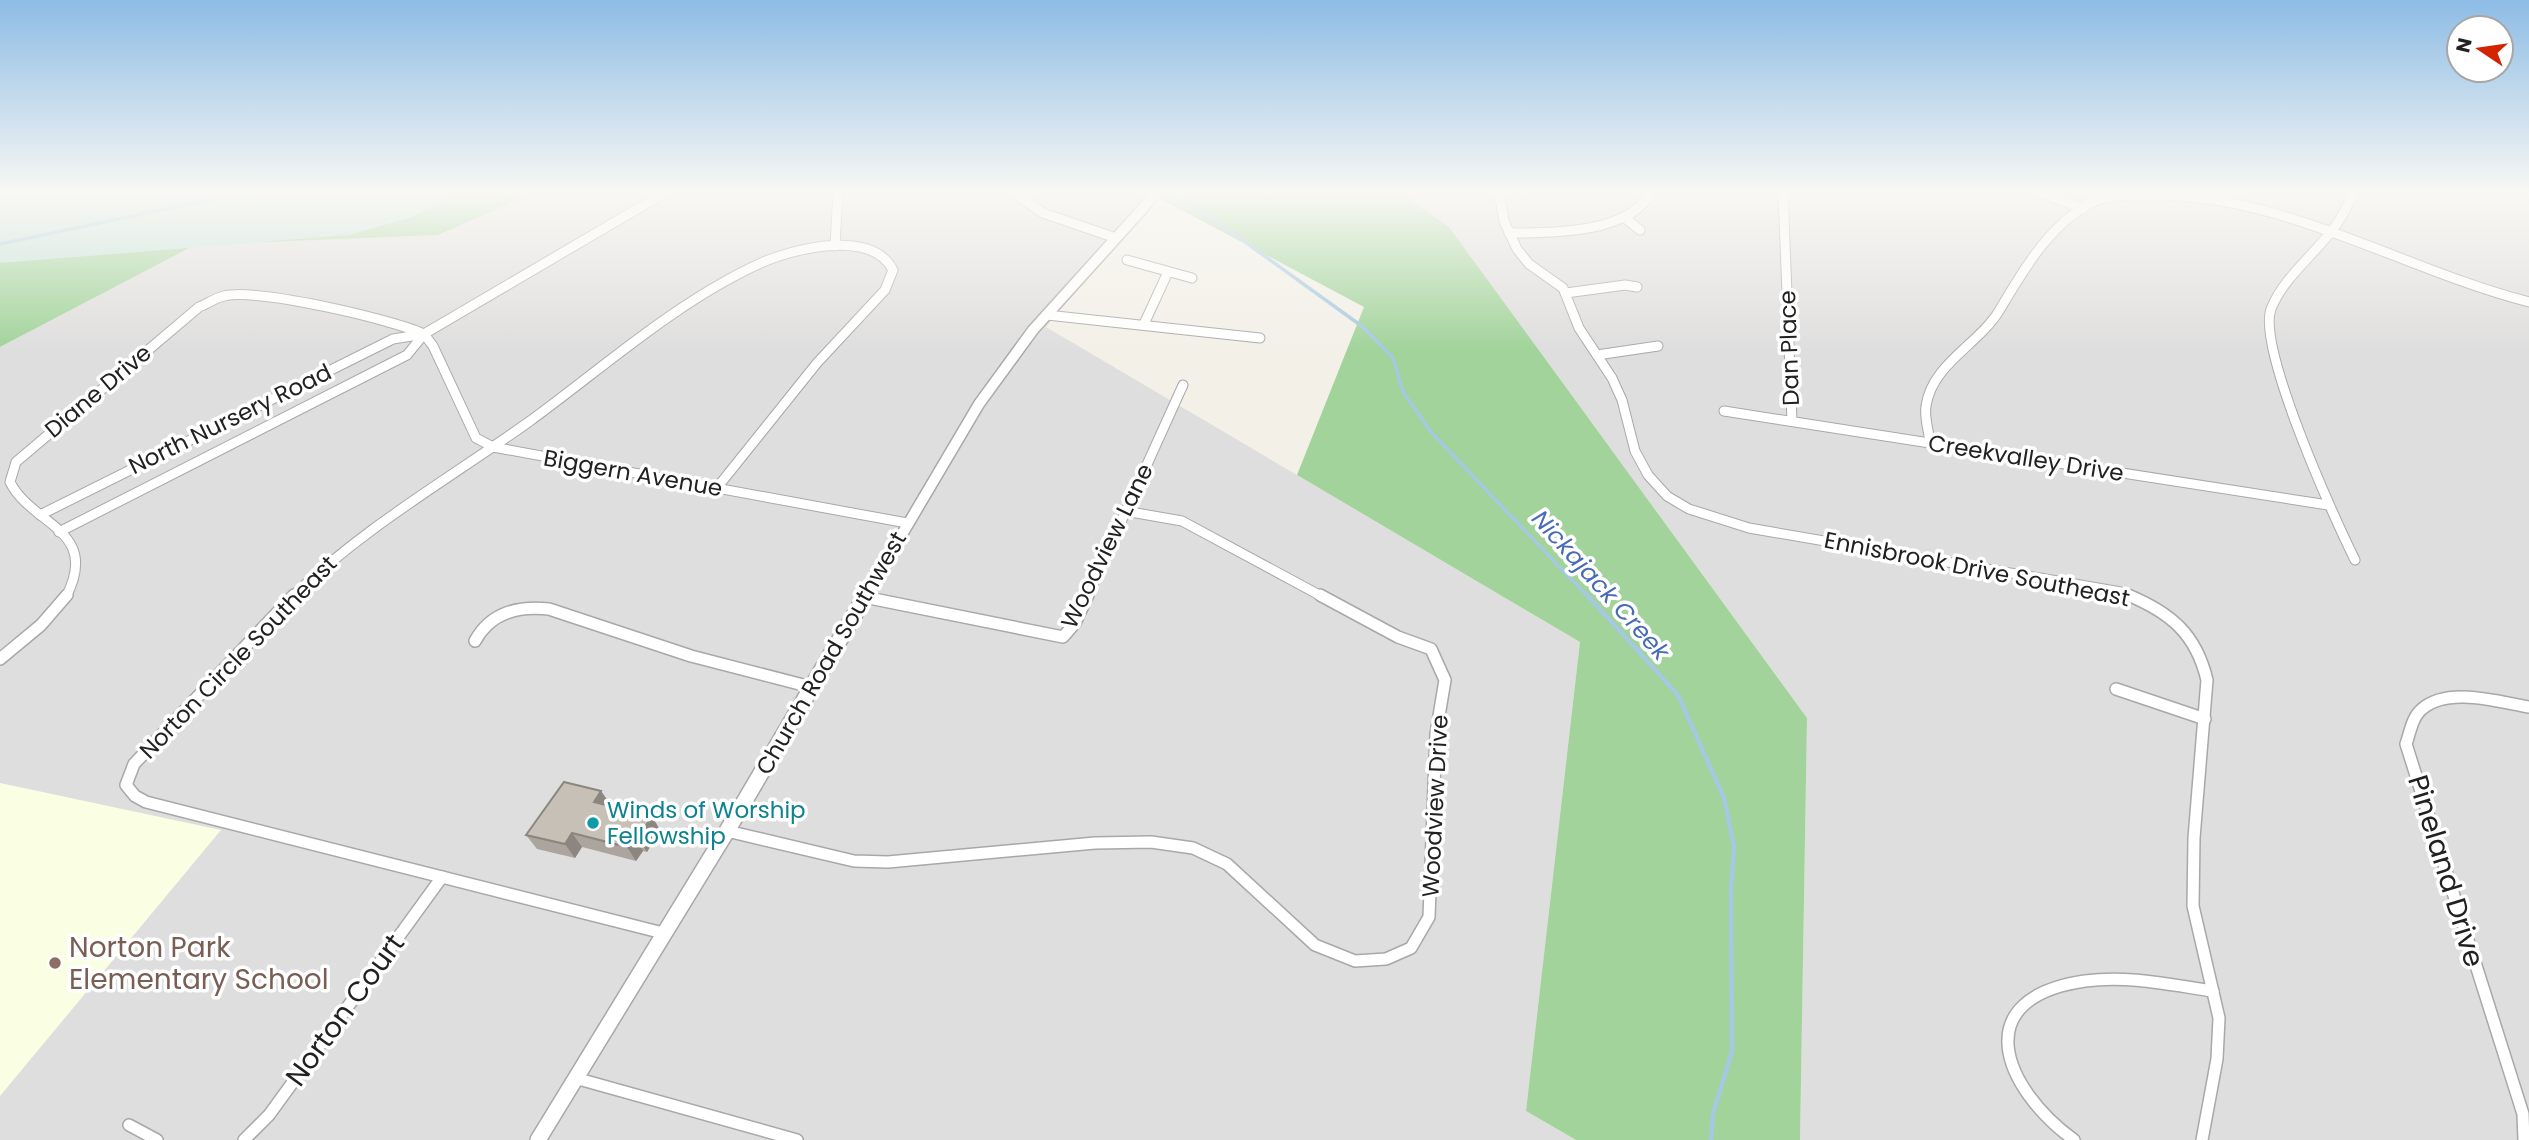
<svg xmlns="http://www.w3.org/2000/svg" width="2529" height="1140" font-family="Poppins,sans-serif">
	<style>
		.residential { fill: #dfdede }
		.education { fill: #faffe3 }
		.forest { fill: #a1d39a }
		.wetland { fill: #c3e1d8 }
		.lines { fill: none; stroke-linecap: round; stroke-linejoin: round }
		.stream-far1 { stroke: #a5c9e1; stroke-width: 3.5 }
		.stream { stroke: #a5c9e1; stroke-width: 4.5 }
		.minor-far1-casing { stroke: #a8a8a8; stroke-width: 11 }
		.minor-casing { stroke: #a8a8a8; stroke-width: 14 }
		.tertiary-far1-casing { stroke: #a8a8a8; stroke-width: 13 }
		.tertiary-casing { stroke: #a8a8a8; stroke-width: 18 }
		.minor-far1 { stroke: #fff; stroke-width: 9 }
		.minor { stroke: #fff; stroke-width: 11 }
		.tertiary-far1 { stroke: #fff; stroke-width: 10 }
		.tertiary { stroke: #fff; stroke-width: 15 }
		.wall { fill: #aba59d }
		.shaded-wall { fill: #8b867f }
		.building { fill: #c7c0b6; stroke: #8b867f; stroke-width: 2 }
		.culture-dot { fill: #0f9aa8; stroke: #fff; stroke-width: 2.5 }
		.education-dot { fill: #8d6e63; stroke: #fff; stroke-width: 2.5 }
		.labels { text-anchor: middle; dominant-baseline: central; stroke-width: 7; stroke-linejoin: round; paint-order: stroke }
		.street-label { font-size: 23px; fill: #212121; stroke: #fff }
		.culture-label { font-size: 23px; fill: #0d838f; stroke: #fff; text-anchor: start }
		.water-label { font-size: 24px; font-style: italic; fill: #476bb7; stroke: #fff }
		.near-street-label { font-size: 28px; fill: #212121; stroke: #fff }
		.near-education-label { font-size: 28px; fill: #785e54; stroke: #fff; text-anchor: start }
	</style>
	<rect width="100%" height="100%" fill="#f2f0e7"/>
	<g class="residential">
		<path d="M536,192H1146L1154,196L1046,327L1580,642L1526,1111L1576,1140H0V347L195,245L438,235Z"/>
		<path d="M1399,192H2529V1140H1800L1807,718L1449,227Z"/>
	</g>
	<path class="education" d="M0,783L221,830L0,1096Z"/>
	<g class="forest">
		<path d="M0,192H536L438,235L195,245L0,347Z"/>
		<path d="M1158,192H1399L1449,227L1807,718L1800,1140H1576L1526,1111L1580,642L1297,475L1364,307L1155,196Z"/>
	</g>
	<path class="wetland" d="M0,192H460L412,217L349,235L0,263Z"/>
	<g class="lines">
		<g class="stream-far1">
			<path d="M1168,192L1216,221L1363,327L1393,358L1403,392L1431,432L1588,597"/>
			<path d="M0,244L245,192"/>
		</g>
		<path class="stream" d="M1587,595L1678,695L1724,798L1734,847L1731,888L1732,1052L1713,1113L1711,1140"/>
		<defs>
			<g id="minor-far1">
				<path d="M1013,192L1043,213L1116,238"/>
				<path d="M1499,192L1504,221L1517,249L1529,264L1563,288L1579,328L1612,378L1622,400L1635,451L1648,475L1667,496L1689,509L1749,528L2121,592L2132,597"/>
				<path d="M1783,192L1792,421"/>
				<path d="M2040,192L2083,209"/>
				<path d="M2355,192C2348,204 2342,218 2333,229C2314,255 2283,278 2271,309C2257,348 2334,518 2355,560"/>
				<path d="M1145,206L1158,192"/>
				<path d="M1625,218L1640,230"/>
				<path d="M1509,233C1550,233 1630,234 1651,192"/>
				<path d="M835,246L838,192"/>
				<path d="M1127,260L1192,278"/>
				<path d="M1566,293L1625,285L1637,287"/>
				<path d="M1047,315L1260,338"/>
				<path d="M1144,324L1168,272"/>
				<path d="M424,334L433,346L476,438L493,447L907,523"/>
				<path d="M1597,355L1658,346"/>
				<path d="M1724,411L2328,505"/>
				<path d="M1930,443C1929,431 1924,418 1926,406C1932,364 1979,344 1999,311C2022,272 2049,225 2091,203C2108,194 2130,195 2149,195C2283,193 2401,269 2529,302"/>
				<path d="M1125,511L1182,521L1323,597"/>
				<path d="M40,515L393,339L424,334"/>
				<path d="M59,532L407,355L424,334L666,192"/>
				<path d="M66,597C101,529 32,526 10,482L16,462L199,307C207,304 215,298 224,296C257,288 391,319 424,334"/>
				<path d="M292,597C364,527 449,479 530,421C604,367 677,301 761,263C795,248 872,229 893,270L885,290L817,363L716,489"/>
				<path d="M1087,597L1183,385"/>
			</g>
			<g id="minor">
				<path d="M294,595L134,764L126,785L135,796L146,802L663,933"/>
				<path d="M2128,595C2171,613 2196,634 2207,680L2194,838L2193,906L2219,1018L2217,1059L2202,1140"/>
				<path d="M864,597L1063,637L1075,623L1088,595"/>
				<path d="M475,641C491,612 518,606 549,609L691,656L811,687"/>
				<path d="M0,659L41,625L67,595"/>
				<path d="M2116,689L2205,719"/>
				<path d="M727,831L854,861L888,862L1095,843L1151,842L1193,848L1227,864L1315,945L1355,961L1386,959L1411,948L1429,917L1436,734L1445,680L1431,649L1398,637L1320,595"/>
				<path d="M575,1078L797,1140"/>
				<path d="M129,1125L157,1140"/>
				<path d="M244,1140L269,1115L442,877"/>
				<path d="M2074,1140C2003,1088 1966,998 2085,981C2128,975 2171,985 2213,991"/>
				<path d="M2524,1140L2523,1114L2406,744C2410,733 2412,717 2422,709C2448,686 2499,702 2529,707"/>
			</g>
			<path id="tertiary-far1" d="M865,597L979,404L1033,330L1145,206"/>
			<path id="tertiary" d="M538,1140L727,831L866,595"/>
		</defs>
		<use href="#minor-far1" class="minor-far1-casing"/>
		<use href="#minor" class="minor-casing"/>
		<use href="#tertiary-far1" class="tertiary-far1-casing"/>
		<use href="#tertiary" class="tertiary-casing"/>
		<use href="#minor-far1" class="minor-far1"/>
		<use href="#minor" class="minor"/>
		<use href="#tertiary-far1" class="tertiary-far1"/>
		<use href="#tertiary" class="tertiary"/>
	</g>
	<path class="wall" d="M611,805L610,806L660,830L647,852L643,851L636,861L582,847L575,858L537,849L526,835Z"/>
	<g class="shaded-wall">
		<path d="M601,791L611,805L603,816L594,802Z"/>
		<path d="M652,816L660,830L647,852L638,838Z"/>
		<path d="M572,833L582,847L575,858L565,844Z"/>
		<path d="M634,837L643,851L636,861L627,847Z"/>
	</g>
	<path class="building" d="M564,782L601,791L594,802L652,816L638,838L634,837L627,847L572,833L565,844L526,835Z"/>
	<linearGradient id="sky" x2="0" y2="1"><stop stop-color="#8dbce5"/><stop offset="0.55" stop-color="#f9f8f4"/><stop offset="1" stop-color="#f9f8f4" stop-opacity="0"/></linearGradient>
	<rect width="2529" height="351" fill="url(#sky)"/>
	<circle class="culture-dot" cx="593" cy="823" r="7"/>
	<circle class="education-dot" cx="55" cy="963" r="7"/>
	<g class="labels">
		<g class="street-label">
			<text transform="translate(1789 348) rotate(-92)">Dan Place</text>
			<text transform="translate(98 391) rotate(-40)">Diane Drive</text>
			<text transform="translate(230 419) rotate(-26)">North Nursery Road</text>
			<text transform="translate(2026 458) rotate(9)">Creekvalley Drive</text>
			<text transform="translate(633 473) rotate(10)">Biggern Avenue</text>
			<text transform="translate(1107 546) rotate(-64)">Woodview Lane</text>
			<text transform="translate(1977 569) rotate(11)">Ennisbrook Drive Southeast</text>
			<text transform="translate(831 653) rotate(-60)">Church Road Southwest</text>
			<text transform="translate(238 657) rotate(-46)">Norton Circle Southeast</text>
			<text transform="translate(1435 806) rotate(-87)">Woodview Drive</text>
		</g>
		<g class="culture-label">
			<text x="607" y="810">Winds of Worship<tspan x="607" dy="26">Fellowship</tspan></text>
		</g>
		<g class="water-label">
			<text transform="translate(1601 585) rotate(48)">Nickajack Creek</text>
		</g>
		<g class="near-street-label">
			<text transform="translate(2446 871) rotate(73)">Pineland Drive</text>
			<text transform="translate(345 1010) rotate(-54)">Norton Court</text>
		</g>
		<g class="near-education-label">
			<text x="69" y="947">Norton Park<tspan x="69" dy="32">Elementary School</tspan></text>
		</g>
	</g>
	<g transform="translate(2480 49) rotate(283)"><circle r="33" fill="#ffffff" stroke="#a6a6a6" stroke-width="2"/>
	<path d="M0-5L12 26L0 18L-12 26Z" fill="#d22400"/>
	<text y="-10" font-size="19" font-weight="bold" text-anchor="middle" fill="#212121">N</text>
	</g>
</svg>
